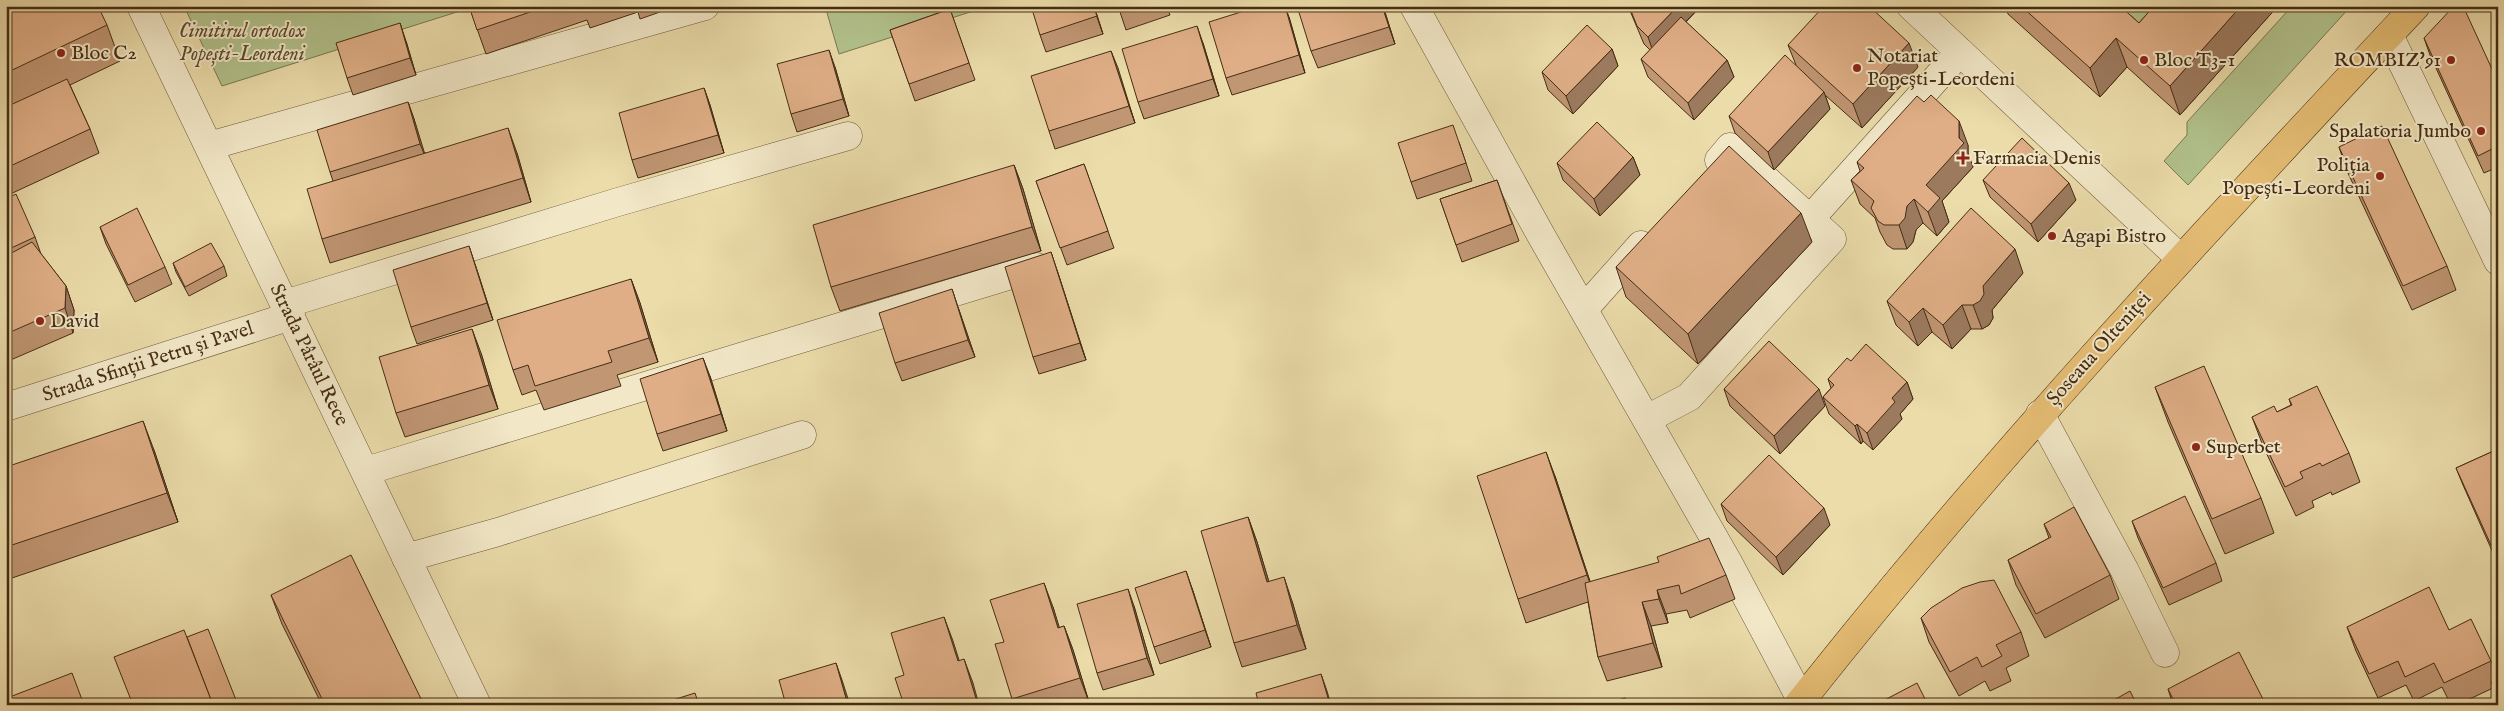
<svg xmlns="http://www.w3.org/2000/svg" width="2504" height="711" font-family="'IM FELL English',serif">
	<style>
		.green { fill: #b2c28c; stroke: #7c7850 }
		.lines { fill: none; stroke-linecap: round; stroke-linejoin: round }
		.minor-casing { stroke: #6e593a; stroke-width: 29 }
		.major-casing { stroke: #452d14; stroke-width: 29 }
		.minor { stroke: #f2e8c8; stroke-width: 28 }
		.major { stroke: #e6be75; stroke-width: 28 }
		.wall { fill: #c09673; stroke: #452d14 }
		.shaded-wall { fill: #9c7a5e; stroke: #452d14 }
		.building { fill: #dfae86; stroke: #452d14 }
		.poi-dot { fill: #8f2418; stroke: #f2e8c8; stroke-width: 2 }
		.labels { text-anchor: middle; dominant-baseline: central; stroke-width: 4; stroke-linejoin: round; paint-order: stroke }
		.park-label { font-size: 20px; font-style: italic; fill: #5b4b2c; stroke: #f2e8c8 }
		.poi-label { font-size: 20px; fill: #452d14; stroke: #f2e8c8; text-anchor: start }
		.street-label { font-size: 20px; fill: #452d14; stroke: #f2e8c8 }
	</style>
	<rect width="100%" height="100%" fill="#ebdcaa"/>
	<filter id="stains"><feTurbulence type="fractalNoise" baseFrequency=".004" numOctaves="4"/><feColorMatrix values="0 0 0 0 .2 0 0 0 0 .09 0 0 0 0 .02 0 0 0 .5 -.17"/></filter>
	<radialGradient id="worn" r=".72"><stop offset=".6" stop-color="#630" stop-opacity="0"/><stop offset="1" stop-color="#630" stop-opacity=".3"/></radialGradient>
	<g class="green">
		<path d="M184,6H476L222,86Z"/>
		<path d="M825,6H989L839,54Z"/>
		<path d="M2115,6H2163L2141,30Z"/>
		<path d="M2292,6H2351L2188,185L2164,161L2187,135V122Z"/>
	</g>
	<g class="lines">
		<defs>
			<g id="minor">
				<path d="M141,6L477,705"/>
				<path d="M1414,6L1542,237L1729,564L1804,705"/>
				<path d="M1911,6L2181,259"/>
				<path d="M2389,35L2498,261"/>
				<path d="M209,146L705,6"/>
				<path d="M1811,218L1960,52"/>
				<path d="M285,304L618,202L848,136"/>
				<path d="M1584,309L1641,245"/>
				<path d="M6,407L291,316"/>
				<path d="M2040,414L2125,571L2165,653"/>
				<path d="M1647,419L1689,397L1832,239L1730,147L1719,160"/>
				<path d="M366,471L1037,267"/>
				<path d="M406,558L498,532L802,435"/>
			</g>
			<path id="major" d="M1798,705C1991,460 2203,234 2416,6"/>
		</defs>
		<use href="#minor" class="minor-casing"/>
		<use href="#major" class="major-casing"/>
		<use href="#minor" class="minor"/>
		<use href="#major" class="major"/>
	</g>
	<g class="wall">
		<path d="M6,6L107,25L120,61L70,85L90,129L99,153L6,196Z"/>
		<path d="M469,6H677L640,19L638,12L590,28L587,20L486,54Z"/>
		<path d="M1094,6L1103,34L1046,52L1040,35Z"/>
		<path d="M1118,6H1167L1170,15L1126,30Z"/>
		<path d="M1383,6L1395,44L1318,68L1311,51Z"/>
		<path d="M1628,6H1701L1686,22L1727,60L1734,77L1694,120L1648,77L1641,59L1650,50L1644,44Z"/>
		<path d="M2005,6H2120L2139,23L2154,6H2278L2180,115L2127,67L2100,97L2008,14Z"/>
		<path d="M950,9L975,80L915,101L890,30Z"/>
		<path d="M1289,17L1305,73L1232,95L1226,78Z"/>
		<path d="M2424,38L2498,82V167L2484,173L2430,55Z"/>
		<path d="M406,41L416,75L353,95L347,78Z"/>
		<path d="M1203,43L1219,96L1144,119L1138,102Z"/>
		<path d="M1788,45L1918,67L1862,128L1825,95L1830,109L1774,170L1735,133L1729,116L1796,65Z"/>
		<path d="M1612,49L1618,66L1573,114L1548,90L1542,72Z"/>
		<path d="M1111,51L1135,123L1055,149L1049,131Z"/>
		<path d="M835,67L849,116L797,132L791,114Z"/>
		<path d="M704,88L710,105L724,153L638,178L632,160Z"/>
		<path d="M408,102L414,119L424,153H517L531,202L330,263L322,239L333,181L330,172Z"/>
		<path d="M1459,142L1472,181L1417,199L1411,182Z"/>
		<path d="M1968,145V153L1973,167L1942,201L1949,222L1937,236L1923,223L1916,230L1913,242L1907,249H1893L1887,245L1880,232L1875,218L1860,204L1851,180L1860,171L1857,162Z"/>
		<path d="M2339,147L2447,266L2456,290L2412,310L2347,171Z"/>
		<path d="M1633,157L1640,175L1600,216L1563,180L1557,163Z"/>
		<path d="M1084,164L1114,248L1067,265L1036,181Z"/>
		<path d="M1014,165L1023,189L1041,251L840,311L831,287Z"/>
		<path d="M1497,180L1519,241L1462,262L1440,199Z"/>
		<path d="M1983,180L2076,200L2038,242L1990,197Z"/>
		<path d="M6,199L35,237L41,254L66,286L74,310L73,333L6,362V256L10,254L6,246Z"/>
		<path d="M100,227L165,267L172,284L135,302L106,244Z"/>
		<path d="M1812,242L1698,364L1626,297L1616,267Z"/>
		<path d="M173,263L224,266L227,276L189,296L176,272Z"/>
		<path d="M475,264L493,320L417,344L411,327Z"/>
		<path d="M1057,270L1086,360L1039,374L1033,357Z"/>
		<path d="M2023,273L1992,310L1993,318L1989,325L1982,329H1971L1952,349L1932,332L1918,346L1896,325L1887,301Z"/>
		<path d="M631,279L640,303L658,362L617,375L621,386L544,410L536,390L522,395L513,370Z"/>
		<path d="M958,307L975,357L902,381L895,363Z"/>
		<path d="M481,353L498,409L405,437L396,413Z"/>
		<path d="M1851,361L1907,382L1913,399L1900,414L1902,419L1873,450L1863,441L1861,444L1829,414L1823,397L1831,388L1828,379Z"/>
		<path d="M710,376L727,431L663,451L657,434Z"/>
		<path d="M2155,387L2261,498L2274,533L2225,554L2168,422Z"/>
		<path d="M1724,389L1825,406L1780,454L1730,406Z"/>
		<path d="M2289,399L2349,453L2360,482L2332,495L2331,492L2312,501L2314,507L2296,516L2263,446L2252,417L2277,412L2291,405Z"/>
		<path d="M2498,449V562H2497L2463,485L2456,468Z"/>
		<path d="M154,450L178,522L6,580V467Z"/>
		<path d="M1555,476L1590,582L1726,575L1735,599L1690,618L1687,610L1666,614L1668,623L1651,626L1662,667L1607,681L1598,657L1588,602L1526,623L1518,599Z"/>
		<path d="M1721,504L1830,525L1783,575L1727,521Z"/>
		<path d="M1248,517L1257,542L1269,582L1292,601L1306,649L1242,667L1234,643Z"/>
		<path d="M2132,521L2216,563L2222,581L2169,605L2138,538Z"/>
		<path d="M2044,524L2110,575L2119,599L2045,638L2016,585L2008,560L2049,538Z"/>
		<path d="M1192,588L1211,647L1160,664L1154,647Z"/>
		<path d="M271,595L424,705H322L282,624Z"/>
		<path d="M1134,606L1154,675L1103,690L1097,673Z"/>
		<path d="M1053,607L1059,628L1064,626L1073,650L1089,702L1081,705H1014L1012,699L1004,642Z"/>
		<path d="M1921,618L2021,632L2029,656L2006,668L2011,681L1990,691L1985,681L1959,696L1929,642Z"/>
		<path d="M2347,627L2449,630L2491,661L2498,679V699L2493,688L2457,705H2451L2442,687L2414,701L2406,685L2378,698L2356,651Z"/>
		<path d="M2168,689L2266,705H2173Z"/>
	</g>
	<g class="shaded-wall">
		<path d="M1093,6H1094L1103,34Z"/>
		<path d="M1285,6L1289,17L1305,73L1299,55Z"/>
		<path d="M1382,6H1383L1395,44L1389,27Z"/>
		<path d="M1678,6H1701L1654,54L1648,37Z"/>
		<path d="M2241,6H2278L2180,115L2170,86Z"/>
		<path d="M400,23L406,41L416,75L410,58Z"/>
		<path d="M1197,26L1203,43L1219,96L1213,79Z"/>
		<path d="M2116,38L2127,67L2100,97L2090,68Z"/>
		<path d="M1909,43L1918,67L1862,128L1853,104Z"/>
		<path d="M1612,49L1618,66L1573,114L1566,96Z"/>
		<path d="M829,50L835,67L849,116L843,99Z"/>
		<path d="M1111,51L1118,68L1135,123L1129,106Z"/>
		<path d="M1727,60L1734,77L1694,120L1688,103Z"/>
		<path d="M704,88L710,105L724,153L718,135Z"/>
		<path d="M1824,92L1830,109L1774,170L1768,152Z"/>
		<path d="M408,102L414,119L427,161L420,144Z"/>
		<path d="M1959,121L1968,145V153L1973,167L1942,201L1949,222L1937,236L1928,212L1926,185L1959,138Z"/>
		<path d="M508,128L517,153L531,202L523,178Z"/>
		<path d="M1633,157L1640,175L1600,216L1594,199Z"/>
		<path d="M1014,165L1023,189L1041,251L1032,227Z"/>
		<path d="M2069,183L2076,200L2038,242L2031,224Z"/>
		<path d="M1914,199L1923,223L1916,230L1913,242L1907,249L1899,225L1907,206Z"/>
		<path d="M1801,213L1812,242L1698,364L1688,334Z"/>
		<path d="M469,246L475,264L493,320L487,303Z"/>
		<path d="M2015,249L2023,273L1992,310L1993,318L1989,325L1982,329L1973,305L1983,286Z"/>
		<path d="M1051,252L1057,270L1086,360L1080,343Z"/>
		<path d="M631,279L640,303L658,362L649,338Z"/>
		<path d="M66,286L74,310L73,333L65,308Z"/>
		<path d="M952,289L958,307L975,357L968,340Z"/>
		<path d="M1962,305L1971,329L1952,349L1943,325Z"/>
		<path d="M1923,308L1932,332L1918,346L1909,322Z"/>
		<path d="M472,329L481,353L498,409L489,385Z"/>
		<path d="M703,358L710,376L727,431L721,414Z"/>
		<path d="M1907,382L1913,399L1900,414L1902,419L1873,450L1867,433L1892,398Z"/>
		<path d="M1819,389L1825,406L1780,454L1774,436Z"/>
		<path d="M143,421L154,450L178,522L167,493Z"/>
		<path d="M1857,424L1863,441L1861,444L1855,426Z"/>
		<path d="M1546,452L1555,476L1596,599L1587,575Z"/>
		<path d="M1824,508L1830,525L1783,575L1776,557Z"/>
		<path d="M1248,517L1257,542L1276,606L1267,582Z"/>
		<path d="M1186,571L1192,588L1211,647L1205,630Z"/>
		<path d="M1284,577L1292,601L1306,649L1297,625Z"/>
		<path d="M1044,583L1053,607L1067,652L1058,628Z"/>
		<path d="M1128,589L1134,606L1154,675L1147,658Z"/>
		<path d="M1657,590L1666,614L1668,623L1659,599Z"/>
		<path d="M1642,602L1651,626L1662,667L1653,643Z"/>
		<path d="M944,617L953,641L967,685L958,661Z"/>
		<path d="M1064,626L1073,650L1089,702L1080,678Z"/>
		<path d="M964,659L973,683L979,705H978Z"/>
		<path d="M836,663L842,680L850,705H848Z"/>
		<path d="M1321,674L1327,691L1331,705H1330Z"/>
	</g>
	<g class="building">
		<path d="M6,6H98L107,25L6,73Z"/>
		<path d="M469,6H548L477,30Z"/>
		<path d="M1031,6H1093L1097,16L1040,35Z"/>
		<path d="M1118,6H1138L1120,12Z"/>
		<path d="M1260,6H1285L1299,55L1226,78L1209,22Z"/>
		<path d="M1297,6H1382L1389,27L1311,51Z"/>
		<path d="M1629,6H1678L1648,37L1637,26Z"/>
		<path d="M1824,6H1869L1909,43L1853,104L1788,45Z"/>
		<path d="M2021,6H2120L2139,23L2154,6H2241L2170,86L2116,38L2090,68Z"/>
		<path d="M2454,6H2463L2498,82V146L2478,156L2424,38Z"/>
		<path d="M950,9L969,63L909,84L890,30Z"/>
		<path d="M1681,17L1727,60L1688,103L1641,59Z"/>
		<path d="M400,23L410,58L347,78L336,43Z"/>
		<path d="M1587,25L1612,49L1566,96L1542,72Z"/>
		<path d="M1197,26L1213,79L1138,102L1122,49Z"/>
		<path d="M829,50L843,99L791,114L777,64Z"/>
		<path d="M1111,51L1129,106L1049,131L1031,76Z"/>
		<path d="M1785,55L1824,92L1768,152L1729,116Z"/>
		<path d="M67,79L90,129L6,168V107Z"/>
		<path d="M704,88L718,135L632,160L619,113Z"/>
		<path d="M1931,95L1959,121V138L1964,143L1926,185L1940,198L1928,212L1914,199L1907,206L1905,218L1899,225H1884L1878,221L1871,208L1874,201L1851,180L1864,168L1857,162L1917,96L1924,102Z"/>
		<path d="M408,102L420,144L330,172L317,130Z"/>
		<path d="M1597,122L1633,157L1594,199L1557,163Z"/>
		<path d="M1453,125L1466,163L1411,182L1398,143Z"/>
		<path d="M2382,126L2447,266L2403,286L2339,147Z"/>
		<path d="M508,128L523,178L322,239L307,189Z"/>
		<path d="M2022,138L2069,183L2031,224L1983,180Z"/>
		<path d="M1729,146L1801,213L1688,334L1616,267Z"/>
		<path d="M1084,164L1108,231L1060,248L1036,181Z"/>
		<path d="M1014,165L1032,227L831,287L813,225Z"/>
		<path d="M1497,180L1512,224L1456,245L1440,199Z"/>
		<path d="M16,194L35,237L9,249L6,242V199Z"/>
		<path d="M137,208L165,267L128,285L100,227Z"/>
		<path d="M1971,208L2015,249L1983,286L1984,294L1980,301L1973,305H1962L1943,325L1923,308L1909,322L1887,301Z"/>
		<path d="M32,242L66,286L65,308L6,334V256Z"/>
		<path d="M211,243L224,266L185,287L173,263Z"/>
		<path d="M469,246L487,303L411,327L393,270Z"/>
		<path d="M1051,252L1080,343L1033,357L1005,267Z"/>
		<path d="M631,279L649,338L608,351L612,362L535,386L528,365L513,370L497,320Z"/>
		<path d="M952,289L968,340L895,363L879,313Z"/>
		<path d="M472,329L489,385L396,413L379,357Z"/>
		<path d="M1769,341L1819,389L1774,436L1724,389Z"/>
		<path d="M1866,344L1907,382L1892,398L1895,402L1867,433L1857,424L1855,426L1823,397L1834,385L1828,379L1847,358L1851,361Z"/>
		<path d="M703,358L721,414L657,434L640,379Z"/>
		<path d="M2204,366L2261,498L2212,519L2155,387Z"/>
		<path d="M2317,386L2349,453L2322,466L2320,463L2300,472L2303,478L2285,487L2252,417L2274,406L2277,412L2292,405L2289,399Z"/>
		<path d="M143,421L167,493L6,547V467Z"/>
		<path d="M2498,449V542L2491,545L2456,468Z"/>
		<path d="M1546,452L1587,575L1518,599L1477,476Z"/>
		<path d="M1769,455L1824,508L1776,557L1721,504Z"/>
		<path d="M2185,496L2216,563L2163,588L2132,521Z"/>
		<path d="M2074,507L2110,575L2036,614L2008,560L2051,537L2044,524Z"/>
		<path d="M1248,517L1267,582L1284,577L1297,625L1234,643L1201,531Z"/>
		<path d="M1709,538L1726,575L1681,594L1679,585L1657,590L1659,599L1642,602L1653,643L1598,657L1585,583L1659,562L1657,557Z"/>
		<path d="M351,555L424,705H325L271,595Z"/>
		<path d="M1186,571L1205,630L1154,647L1135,588Z"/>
		<path d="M1994,580L2021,632L1996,645L2002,656L1982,667L1977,657L1950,672L1921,618L1931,608L1962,588L1980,582Z"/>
		<path d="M1044,583L1058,628L1064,626L1080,678L1012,699L995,644L1004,642L990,600Z"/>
		<path d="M2429,587L2449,630L2471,619L2491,661L2444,683L2434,663L2405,677L2398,661L2369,674L2347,627Z"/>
		<path d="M1128,589L1147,658L1097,673L1077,604Z"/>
		<path d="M944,617L958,661L964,659L978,705H904L895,678L904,675L891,633Z"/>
		<path d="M208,629L238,705H213L187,637Z"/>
		<path d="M184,630L213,705H133L114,657Z"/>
		<path d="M2239,652L2266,705H2176L2168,689Z"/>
		<path d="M836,663L848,705H786L779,680Z"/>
		<path d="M72,673L84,705H10L7,698Z"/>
		<path d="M1321,674L1330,705H1259L1256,693Z"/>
		<path d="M2498,679V697L2491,682Z"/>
		<path d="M1917,683L1928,705H1875Z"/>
		<path d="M2130,691L2137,705H2105Z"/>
		<path d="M695,693L699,705H657Z"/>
		<path d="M1625,698L1627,705H1601Z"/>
		<path d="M1422,699L1424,705H1401Z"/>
	</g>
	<g class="poi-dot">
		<circle cx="61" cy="53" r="5"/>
		<circle cx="2144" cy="60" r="5"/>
		<circle cx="2451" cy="60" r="5"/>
		<circle cx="1857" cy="68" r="5"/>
		<circle cx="2481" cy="131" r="5"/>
		<path d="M1960.5 150.5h5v5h5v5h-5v5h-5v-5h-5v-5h5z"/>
		<circle cx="2380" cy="176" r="5"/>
		<circle cx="2052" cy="236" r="5"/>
		<circle cx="40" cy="321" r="5"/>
		<circle cx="2196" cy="447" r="5"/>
	</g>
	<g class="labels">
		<g class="park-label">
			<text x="242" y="31">Cimitirul ortodox<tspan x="242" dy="23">Popești-Leordeni</tspan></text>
		</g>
		<g class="poi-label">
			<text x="71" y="53">Bloc C2</text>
			<text x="1867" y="56">Notariat<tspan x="1867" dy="23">Popești-Leordeni</tspan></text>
			<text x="2154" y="60">Bloc T3-1</text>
			<text x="2441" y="60" text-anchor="end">ROMBIZ'91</text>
			<text x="2471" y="131" text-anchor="end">Spalatoria Jumbo</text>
			<text x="1973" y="158">Farmacia Denis</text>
			<text x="2370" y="165" text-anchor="end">Poliția<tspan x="2370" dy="23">Popești-Leordeni</tspan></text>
			<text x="2062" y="236">Agapi Bistro</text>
			<text x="50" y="321">David</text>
			<text x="2206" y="447">Superbet</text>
		</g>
		<g class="street-label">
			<text transform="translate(2099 349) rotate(-48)">Șoseaua Olteniței</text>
			<text transform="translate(309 355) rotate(64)">Strada Pârâul Rece</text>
			<text transform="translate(148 362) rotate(-18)">Strada Sfinții Petru și Pavel</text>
		</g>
	</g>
	<rect width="2504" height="711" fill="none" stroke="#ebdcaa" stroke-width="25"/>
	<rect x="8" y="8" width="2489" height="696" fill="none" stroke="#452d14" stroke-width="2.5"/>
	<rect x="12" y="12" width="2479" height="686" fill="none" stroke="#452d14"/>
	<rect width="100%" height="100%" filter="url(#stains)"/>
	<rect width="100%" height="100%" fill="url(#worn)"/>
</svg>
